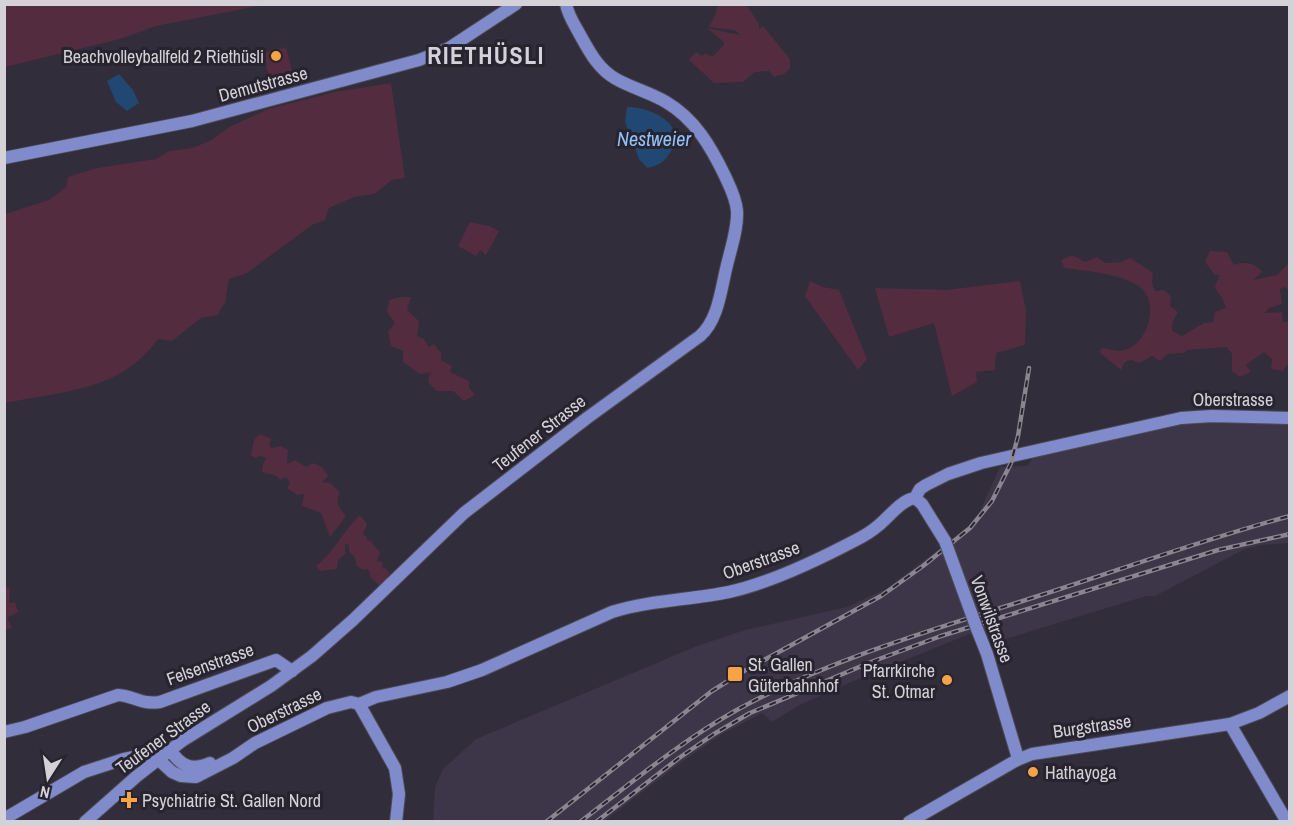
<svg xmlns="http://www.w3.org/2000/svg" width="1294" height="826" font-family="'Archivo Narrow',sans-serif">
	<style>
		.built { fill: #3d3648 }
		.green { fill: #532c3f }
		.water { fill: #204872 }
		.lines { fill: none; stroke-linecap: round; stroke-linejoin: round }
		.secondary-casing { stroke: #4e4b57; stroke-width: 14 }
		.secondary { stroke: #808bcc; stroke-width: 12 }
		.rail-casing { stroke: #8a8691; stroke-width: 4.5 }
		.rail { stroke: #27232f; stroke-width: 2; stroke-dasharray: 7; stroke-linecap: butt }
		.secondary-bridge-casing { stroke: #4e4b57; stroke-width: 14; stroke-linecap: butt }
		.secondary-bridge { stroke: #808bcc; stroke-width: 12 }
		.poi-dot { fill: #f5a345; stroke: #27232f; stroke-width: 2 }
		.labels { text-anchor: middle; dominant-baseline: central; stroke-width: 6; stroke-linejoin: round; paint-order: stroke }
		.poi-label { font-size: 18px; fill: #d4d1d9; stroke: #27232f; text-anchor: start }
		.street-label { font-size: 18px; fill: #d4d1d9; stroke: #27232f }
		.water-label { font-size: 20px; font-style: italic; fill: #92c2f7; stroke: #27232f }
		.district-label { font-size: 24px; font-weight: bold; letter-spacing: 1.5px; fill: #d4d1d9; stroke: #27232f }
	</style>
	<rect width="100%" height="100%" fill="#312d3a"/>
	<path class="built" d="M1289,418V543L1261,545L1245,549L1155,596H1146L999,641L983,644L977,631L839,687L798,706L772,722L762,713L722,734L683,761L604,821L433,822L435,787L443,769L476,739L697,646L745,630L847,607L886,589L969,526L978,515L1000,467L1027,466L1040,448L1138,426Z"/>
	<g class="green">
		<path d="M5,4H264V5L156,26L120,39L5,67Z"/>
		<path d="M717,5H747L759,24V29L763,26L790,59V69L784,74L774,77L769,71L755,72L743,82L714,83L689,60L696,52L702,56L705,53L712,57L723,46L724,42L707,28L740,35L735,30L709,27L716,13Z"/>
		<path d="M286,47L292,71L269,77L263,53Z"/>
		<path d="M391,83L405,178L392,180L374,194L354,197L329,208L325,220L312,225L247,273L229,279L225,303L217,315L201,318L172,341L158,339C120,392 62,391 5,403V214L49,200L66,187L68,177L97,168L156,159L169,151L192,148L210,141L229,127L268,109L335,92Z"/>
		<path d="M470,222L489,226L499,231L486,255L480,250L476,256L458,246Z"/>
		<path d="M1210,251L1227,252L1234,265C1245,261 1255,263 1262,272L1253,280L1277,275L1289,263V291L1285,287L1280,289L1282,304L1269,308L1265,313L1282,312L1283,322L1289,321V362L1283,371L1271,369L1272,359L1264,352L1246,365L1251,372L1240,377L1232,371V354L1227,347L1186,350L1185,353L1168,354L1160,361L1152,356L1140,363L1131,360L1125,362L1121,370L1099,352L1102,348C1109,349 1117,352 1125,350C1149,343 1161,299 1137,285C1116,273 1087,271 1064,268L1061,260L1072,255L1085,262L1097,257L1105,263L1121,262L1130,258L1153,273L1152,283L1155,291L1164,290L1171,296L1170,306L1178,312L1172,323V331L1182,336L1204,323L1213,322L1215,312L1226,308C1223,295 1218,296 1215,286L1220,275H1215L1205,262Z"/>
		<path d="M810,281L823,287L839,290L867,359L858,370L805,296Z"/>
		<path d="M1020,281L1026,310L1025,345L996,353L995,370L976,372L977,382L952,396L934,323L889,337L875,288L946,290Z"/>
		<path d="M401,297H411L407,310L419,321L417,337L423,338L429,347L434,344L441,353V360L452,366L450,372L469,381V387L475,395L464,401L453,391H437L428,382L430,372L420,374L403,362V351L391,346L388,331L395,323L387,312L389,300Z"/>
		<path d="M260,434L271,439L269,446L272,448L281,446L288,450L287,464L295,460L306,467L313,463L323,468L328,476L322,482L330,483L340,492C335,501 339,509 346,516L330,537L321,513L302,506L304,494L297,495L287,488L290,483L286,477L280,480L277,476L262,472L263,464L266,458L260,456L255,458L251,455L254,440Z"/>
		<path d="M360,515L367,524L363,534L367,537L366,540L371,541L380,553L377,561L382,562L383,569L386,568L390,574L380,586L370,577V572L367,569L363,570L357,566L354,556L349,552V545L345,544V554L338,560L337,569L320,571L316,566C334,552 343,531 360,515Z"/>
		<path d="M5,586L10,589L9,603L15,602L18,612L7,618L12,628L5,630Z"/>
	</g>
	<g class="water">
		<path d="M119,74L133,90L139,103L127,111L116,102L107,81Z"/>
		<path d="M627,107C650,106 691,126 670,153C664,162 658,166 647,168L639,159L625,122Z"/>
	</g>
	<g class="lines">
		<defs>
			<g id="secondary">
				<path d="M4,158L192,121L419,60L449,48L516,4"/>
				<path d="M915,498L922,504L945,541"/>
				<path d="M977,629L987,654L1017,755V760"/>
				<path d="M359,704L395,768L399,794L396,822"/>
				<path d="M1230,724L1287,822"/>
				<path d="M4,732L25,727L118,695C134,696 142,705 160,702L276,660L292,671"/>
				<path d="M170,750C181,766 191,771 210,763"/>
				<path d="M158,759L172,772L181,776L196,777L233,758L255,743L327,708L351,702L359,704L376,697L447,682L482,670L612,612C651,600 690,600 729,592C770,583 818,560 856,540C864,536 872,531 879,525C889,517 901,500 915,498L920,489L926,485L948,474L981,463L1181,418L1212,416L1290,418"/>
				<path d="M4,819L84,772L124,759L168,750"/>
				<path d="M85,822L137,776L182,741L271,686L312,656L353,620L464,513L587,418L700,336C719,319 721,288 727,265C731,248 738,228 737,211C736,198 730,187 725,176C711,147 695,119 666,102C651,93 632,88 616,79C598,69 589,51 579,33C574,24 568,15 566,4"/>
				<path d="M909,822L1017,760L1032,754L1230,724L1259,713L1290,696"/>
			</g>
		</defs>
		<use href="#secondary" class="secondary-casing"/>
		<use href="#secondary" class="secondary"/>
		<defs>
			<g id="rail">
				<path d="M546,822L712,691L744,671L881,596L923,566L970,528L992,501L1011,463L1018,436L1029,368"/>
				<path d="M580,822C631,783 680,742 735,711C826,660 936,629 1035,597C1120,570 1204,539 1290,516"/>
				<path d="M596,822L679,758L714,734L750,713L871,662L941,636L1218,550L1290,534"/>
			</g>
		</defs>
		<use href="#rail" class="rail-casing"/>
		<use href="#rail" class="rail"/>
		<defs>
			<path id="secondary-bridge" d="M945,541L977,629"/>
		</defs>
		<use href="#secondary-bridge" class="secondary-bridge-casing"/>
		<use href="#secondary-bridge" class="secondary-bridge"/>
	</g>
	<g class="poi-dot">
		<circle cx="276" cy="56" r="6"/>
		<rect x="727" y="666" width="16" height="16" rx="3"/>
		<circle cx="947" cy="680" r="6"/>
		<circle cx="1033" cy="772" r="6"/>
		<path d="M126 791h6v6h6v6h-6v6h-6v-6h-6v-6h6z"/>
	</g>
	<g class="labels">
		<g class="poi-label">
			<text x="264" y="56" text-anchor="end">Beachvolleyballfeld 2 Riethüsli</text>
			<text x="748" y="664">St. Gallen<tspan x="748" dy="21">Güterbahnhof</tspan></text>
			<text x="935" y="670" text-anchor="end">Pfarrkirche<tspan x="935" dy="21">St. Otmar</tspan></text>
			<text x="1045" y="772">Hathayoga</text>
			<text x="142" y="800">Psychiatrie St. Gallen Nord</text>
		</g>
		<g class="street-label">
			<text transform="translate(263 84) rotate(-15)">Demutstrasse</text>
			<text x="1233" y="399">Oberstrasse</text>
			<text transform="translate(539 433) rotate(-38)">Teufener Strasse</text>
			<text transform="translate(761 560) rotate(-20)">Oberstrasse</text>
			<text transform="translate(992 619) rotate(70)">Vonwilstrasse</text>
			<text transform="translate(210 664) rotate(-20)">Felsenstrasse</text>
			<text transform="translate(284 710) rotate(-26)">Oberstrasse</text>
			<text transform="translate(1092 726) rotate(-8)">Burgstrasse</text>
			<text transform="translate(163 737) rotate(-36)">Teufener Strasse</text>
		</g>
		<g class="water-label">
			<text x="654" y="138">Nestweier</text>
		</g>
		<g class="district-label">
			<text x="486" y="55">RIETHÜSLI</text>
		</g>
	</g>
	<rect width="1294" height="826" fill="none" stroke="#d4d1d9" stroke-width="12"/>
	<g transform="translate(48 778) rotate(192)" stroke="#27232f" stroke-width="4.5" paint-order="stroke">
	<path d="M0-4.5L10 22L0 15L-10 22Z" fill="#d4d1d9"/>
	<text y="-9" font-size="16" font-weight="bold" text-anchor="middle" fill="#d4d1d9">N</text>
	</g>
</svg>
